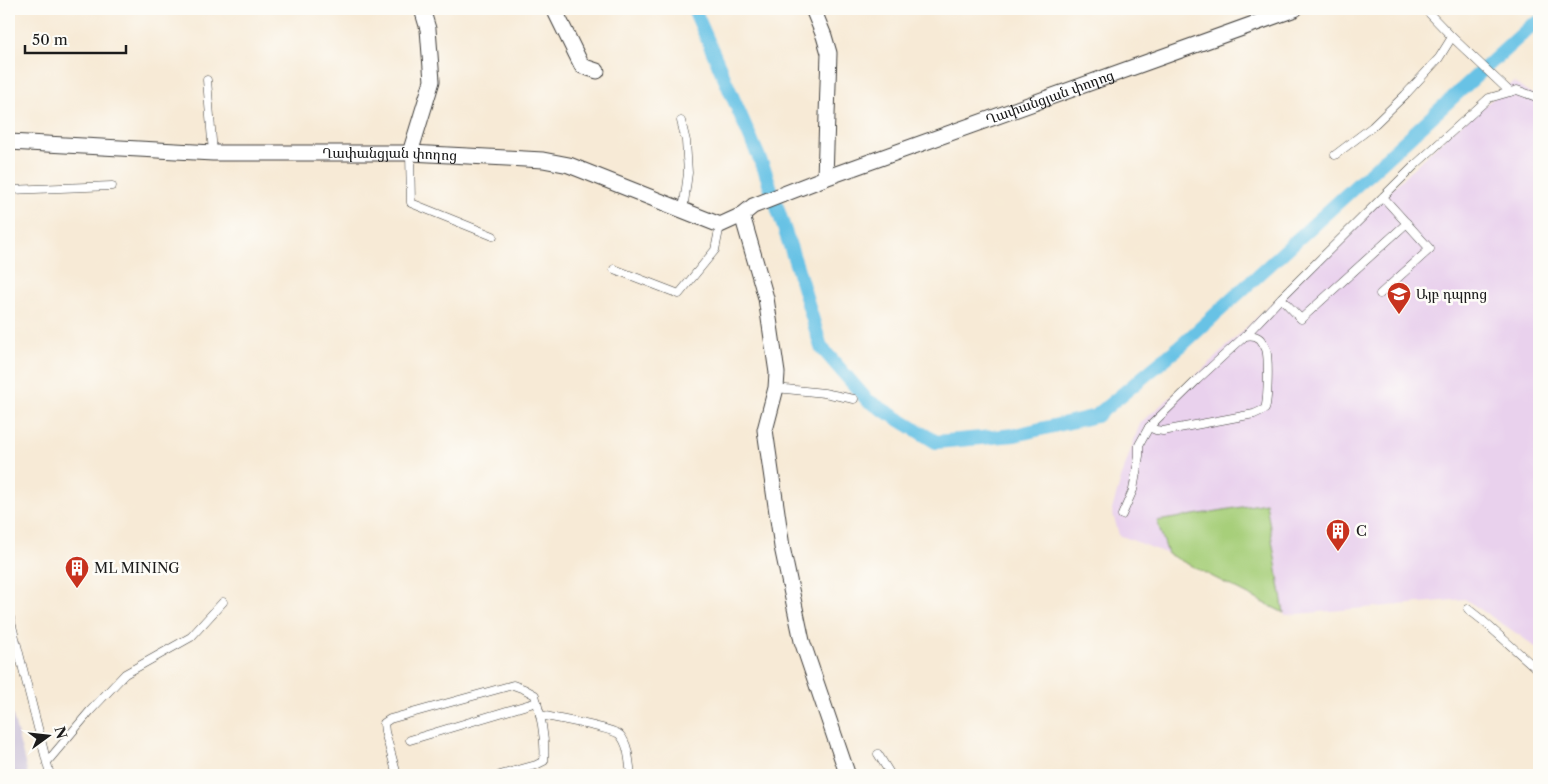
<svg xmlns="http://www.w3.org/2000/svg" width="1548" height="784" font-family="'Libre Caslon Text','Noto Serif Armenian',serif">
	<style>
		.built { fill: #e9d1ed }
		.industrial { fill: #c9bfd7 }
		.green { fill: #a7cf7a; stroke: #62764b }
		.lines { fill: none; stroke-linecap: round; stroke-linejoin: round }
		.canal { stroke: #68c2e5; stroke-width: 14 }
		.lane-casing { stroke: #3d3b38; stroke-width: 9 }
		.street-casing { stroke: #3d3b38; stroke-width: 17 }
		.lane { stroke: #fff; stroke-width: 8 }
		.street { stroke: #fff; stroke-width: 15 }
		.labels { text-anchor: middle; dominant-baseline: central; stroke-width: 5; stroke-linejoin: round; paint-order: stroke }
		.street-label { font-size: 14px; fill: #1c1c1c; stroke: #fdfcf7 }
		.poi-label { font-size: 14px; fill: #1c1c1c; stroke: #fdfcf7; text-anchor: start }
	</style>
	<rect width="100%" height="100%" fill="#fdfcf7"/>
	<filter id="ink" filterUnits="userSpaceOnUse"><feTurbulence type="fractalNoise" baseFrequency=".02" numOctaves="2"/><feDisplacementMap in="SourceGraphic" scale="10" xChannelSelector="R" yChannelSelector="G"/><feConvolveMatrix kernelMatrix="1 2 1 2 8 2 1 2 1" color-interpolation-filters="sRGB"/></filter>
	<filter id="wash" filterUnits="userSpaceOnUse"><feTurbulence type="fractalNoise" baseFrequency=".0096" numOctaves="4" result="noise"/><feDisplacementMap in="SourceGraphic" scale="20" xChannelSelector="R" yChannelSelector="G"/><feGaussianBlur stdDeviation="1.12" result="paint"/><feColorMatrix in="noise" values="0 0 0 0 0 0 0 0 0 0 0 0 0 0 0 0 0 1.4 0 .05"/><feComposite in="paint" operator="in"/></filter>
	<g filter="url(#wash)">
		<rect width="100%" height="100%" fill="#f7ead6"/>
		<path class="built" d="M1514,82L1539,99V650L1522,637L1465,599L1286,615L1173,556L1119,535L1112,510L1122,475L1140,423L1199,373L1452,131Z"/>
		<path class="industrial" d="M9,700L28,775H9Z"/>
		<path class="green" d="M1266,503L1284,613L1168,554L1157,521Z"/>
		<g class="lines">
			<path class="canal" d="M694,9L765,171L797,267L821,347L867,400L936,442L1015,435L1096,416L1183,344L1531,26L1539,22"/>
		</g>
	</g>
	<g filter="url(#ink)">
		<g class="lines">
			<defs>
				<g id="lane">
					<path d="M1452,37L1510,92"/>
					<path d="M207,80L213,153"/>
					<path d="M681,121L686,141L688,173L683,211"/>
					<path d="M410,153L411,203L493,236"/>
					<path d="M1335,155L1372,127L1405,95L1439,58L1452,37L1425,9"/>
					<path d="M9,190L112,186"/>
					<path d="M614,269L679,294L715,250L720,225"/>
					<path d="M1380,294L1430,249L1383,197"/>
					<path d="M1281,298L1301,319L1407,223"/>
					<path d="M776,388L824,393L854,399"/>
					<path d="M1149,427L1156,430L1163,431L1254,414L1265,409C1268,400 1269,358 1266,349C1265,347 1262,341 1260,339C1256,335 1250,335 1245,336"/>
					<path d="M1122,515L1133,490L1139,456V445L1149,427L1197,380L1245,336L1281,298L1415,165L1489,98L1517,90L1539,98"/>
					<path d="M1468,609L1482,620L1539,671"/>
					<path d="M9,614L50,775"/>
					<path d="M540,715C554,718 613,728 620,735C629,745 629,762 631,775"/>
					<path d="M410,740L537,702"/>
					<path d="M878,754L891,775"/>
					<path d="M47,762L90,711L125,674L191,637L223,602"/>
					<path d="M397,775L385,732L384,723L390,719L513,685L524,689L535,695C541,716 546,739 544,761L536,765L500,775"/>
				</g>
				<g id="street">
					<path d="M554,9L582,66L597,71"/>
					<path d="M813,9L824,36L829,53L825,178"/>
					<path id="s1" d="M9,142L213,153H410L543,160L569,165L720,225L742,215L753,206L825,178L1295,9"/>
					<path d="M410,153L432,81L428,29L422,9"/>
					<path d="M742,215L766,298L777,373L776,388L765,430L782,547L802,641L847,773L843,775"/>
				</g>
			</defs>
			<use href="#lane" class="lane-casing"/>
			<use href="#street" class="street-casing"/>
			<use href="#lane" class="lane"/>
			<use href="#street" class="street"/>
		</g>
	</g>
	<defs>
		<symbol id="school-pin" viewBox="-11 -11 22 30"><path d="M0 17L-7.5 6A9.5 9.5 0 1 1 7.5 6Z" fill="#c8321e" stroke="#fdfcf7"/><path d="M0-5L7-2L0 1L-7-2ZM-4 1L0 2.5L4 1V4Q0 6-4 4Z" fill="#fff"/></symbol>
		<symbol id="building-pin" viewBox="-11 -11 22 30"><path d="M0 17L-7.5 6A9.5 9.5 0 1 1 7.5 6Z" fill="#c8321e" stroke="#fdfcf7"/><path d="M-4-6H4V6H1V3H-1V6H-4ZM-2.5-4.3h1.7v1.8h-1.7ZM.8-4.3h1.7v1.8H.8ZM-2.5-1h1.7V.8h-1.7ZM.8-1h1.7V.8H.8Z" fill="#fff"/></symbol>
	</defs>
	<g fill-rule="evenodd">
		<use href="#school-pin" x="1385" y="280" width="28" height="38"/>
		<use href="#building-pin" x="1324" y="517" width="28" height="38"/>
		<use href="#building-pin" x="63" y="554" width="28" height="38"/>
	</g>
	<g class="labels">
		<g class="street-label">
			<text stroke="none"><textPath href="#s1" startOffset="1078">Ղափանցյան փողոց</textPath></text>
			<text stroke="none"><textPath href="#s1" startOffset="381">Ղափանցյան փողոց</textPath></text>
		</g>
		<g class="poi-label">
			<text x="1416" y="294">Այբ դպրոց</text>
			<text x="1356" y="531">C</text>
			<text x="94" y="568">ML MINING</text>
		</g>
	</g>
	<rect width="1548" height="784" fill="none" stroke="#fdfcf7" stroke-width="30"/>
	<g transform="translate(48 736) rotate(75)" stroke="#fdfcf7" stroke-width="4" paint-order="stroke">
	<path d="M0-4L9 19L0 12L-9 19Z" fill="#1c1c1c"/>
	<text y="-8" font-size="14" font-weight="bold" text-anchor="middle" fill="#1c1c1c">N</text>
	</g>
	<path d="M25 45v8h101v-8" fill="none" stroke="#1c1c1c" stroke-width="2.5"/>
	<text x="32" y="45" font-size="15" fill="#1c1c1c" stroke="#fdfcf7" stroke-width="4" paint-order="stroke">50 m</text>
</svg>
